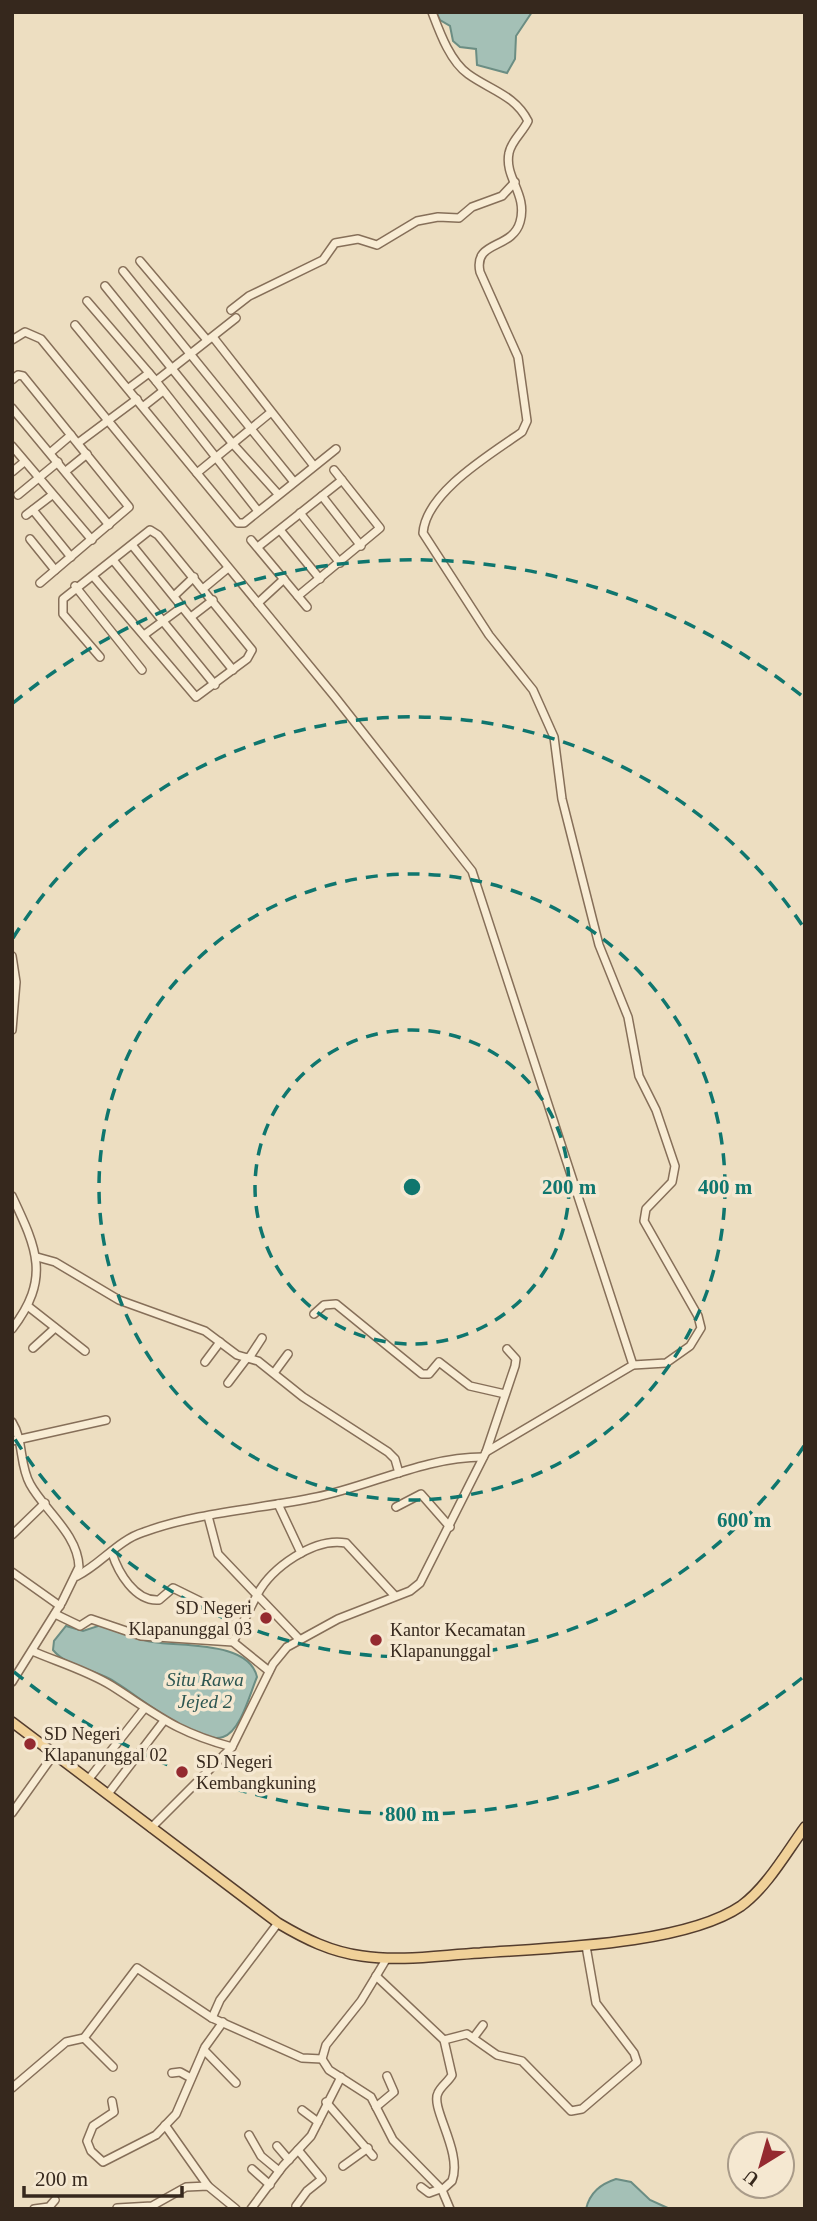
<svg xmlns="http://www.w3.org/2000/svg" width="817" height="2221" font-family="Georgia,serif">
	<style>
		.water { fill: #a4c0b6; stroke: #6b8d83; stroke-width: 2 }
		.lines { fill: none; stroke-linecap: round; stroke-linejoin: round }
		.minor-casing { stroke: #866f59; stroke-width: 10 }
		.major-casing { stroke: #543d2e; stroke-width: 12 }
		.minor { stroke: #f8ecd4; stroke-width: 7 }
		.major { stroke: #f0d199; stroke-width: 9 }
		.ring { fill: none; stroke: #0f766e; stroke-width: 3.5; stroke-dasharray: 12 9 }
		.poi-dot { fill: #942a30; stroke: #f5e8d1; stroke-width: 2.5 }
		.labels { text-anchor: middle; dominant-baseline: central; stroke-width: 7; stroke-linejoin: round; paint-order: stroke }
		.poi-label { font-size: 18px; fill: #36281d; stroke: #f5e8d1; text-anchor: start }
		.water-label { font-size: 19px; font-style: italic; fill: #2d5651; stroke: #f5e8d1 }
		.centre { fill: #0f766e; stroke: #f5e8d1; stroke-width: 3.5 }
		.ring-label { font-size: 21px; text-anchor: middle; font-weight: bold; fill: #0f766e; stroke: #f5e8d1; stroke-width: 7; stroke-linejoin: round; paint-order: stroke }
	</style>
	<rect width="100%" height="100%" fill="#eddec1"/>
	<g class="water">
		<path d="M436,12H532L516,36L515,59L507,73L477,65L476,49L460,47L453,41L450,26L440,20Z"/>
		<path d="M101,1625C118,1632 135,1639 153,1642C182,1647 249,1641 257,1677C250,1693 241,1731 223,1737C196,1746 134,1692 110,1679C91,1669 66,1666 53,1650L54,1641L66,1626L83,1631Z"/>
		<path d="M616,2179L631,2182L650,2200L670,2209H586C590,2192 601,2184 616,2179Z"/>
	</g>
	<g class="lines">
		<defs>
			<g id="minor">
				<path d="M140,261L207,340"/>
				<path d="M123,271L294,482"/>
				<path d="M105,286L233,444L278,494"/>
				<path d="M87,301L156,381L258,511"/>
				<path d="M231,310L249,296L323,260L335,243L358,239L377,245L417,221L438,217L459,218L472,207L502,196L515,182"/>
				<path d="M75,325L238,523H244L336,449"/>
				<path d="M213,337L314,466"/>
				<path d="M12,340L25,332L41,339L335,697L472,871L633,1365"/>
				<path d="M12,380L18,375L23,376L129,507L40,583"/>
				<path d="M156,381L236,318"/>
				<path d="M129,388L149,373"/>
				<path d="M144,406L163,391"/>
				<path d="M12,408L109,525"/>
				<path d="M78,443L137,399"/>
				<path d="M12,446L92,540"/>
				<path d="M50,453L71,435"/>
				<path d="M66,471L87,454"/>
				<path d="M12,472L24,462"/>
				<path d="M197,473L270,413"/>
				<path d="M18,495L58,462"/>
				<path d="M322,496L361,546"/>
				<path d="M33,510L71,557"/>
				<path d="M300,513L340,563"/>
				<path d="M26,515L52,495"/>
				<path d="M280,530L320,579"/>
				<path d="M30,539L55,570"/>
				<path d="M251,540L307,607"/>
				<path d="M132,545L233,670"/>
				<path d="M259,546L342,480"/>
				<path d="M113,560L215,685"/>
				<path d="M93,576L196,697L247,659L252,650L158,535L150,530L63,599V614L100,657"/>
				<path d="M75,586L142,670"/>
				<path d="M204,588L228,568"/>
				<path d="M175,595L194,577"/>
				<path d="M298,596L380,528L334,470"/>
				<path d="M258,603L284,579"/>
				<path d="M191,617L213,600"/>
				<path d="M144,635L182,607"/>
				<path d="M12,956L16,982L12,1030"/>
				<path d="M12,1196C37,1249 51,1278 12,1329"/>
				<path d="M37,1257L55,1262L119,1300L205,1331L237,1355L258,1361L303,1397L388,1452L395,1459L399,1473"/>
				<path d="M29,1307L85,1351"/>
				<path d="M314,1314L324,1305L336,1304L422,1374H429L439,1362L470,1386L505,1394"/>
				<path d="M33,1348L55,1328"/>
				<path d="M249,1358L262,1338"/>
				<path d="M205,1362L220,1342"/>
				<path d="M274,1373L288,1354"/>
				<path d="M228,1383L247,1358"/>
				<path d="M12,1422C24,1441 19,1464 30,1484C44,1510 78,1534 79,1567L62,1602L12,1682"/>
				<path d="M12,1441L106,1420"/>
				<path d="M486,1452L515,1366L516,1359L507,1349"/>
				<path d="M278,1504L301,1553"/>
				<path d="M396,1507L421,1494L450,1527"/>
				<path d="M208,1516L218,1554L257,1595L233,1642"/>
				<path d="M12,1535L45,1503"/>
				<path d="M112,1553C118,1572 135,1602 159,1600L173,1588L230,1616"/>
				<path d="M12,1572L60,1606"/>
				<path d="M77,1576C101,1564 118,1540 144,1532C199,1512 260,1509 317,1497C373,1485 425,1457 483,1457"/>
				<path d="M55,1614L80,1626L91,1619L141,1636L233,1642L269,1671"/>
				<path d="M299,1639L257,1595C271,1568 314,1537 346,1543L395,1596"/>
				<path d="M32,1651C58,1662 88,1671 112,1686C159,1716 176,1732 232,1747"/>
				<path d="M88,1780L144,1709"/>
				<path d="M108,1794L163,1722"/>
				<path d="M12,1813L54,1754"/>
				<path d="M151,1828L232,1747L273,1664L287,1647L338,1619L410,1591L420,1583L486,1452L633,1365L666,1363L690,1346L701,1328L698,1316L644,1221L646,1209L672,1182L675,1166L656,1110L639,1076L628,1017L599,945L562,799L554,737L533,690L489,635L423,533C426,492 491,454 522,432L527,421L518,357L480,272C473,240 512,250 520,222C528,194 504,178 509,153C511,141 523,132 528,121C515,95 490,90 468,74C450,61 440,33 432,12"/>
				<path d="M387,1958L361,2001L326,2045L322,2059L329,2070L371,2097L393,2140L442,2190L450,2209"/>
				<path d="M376,1976L444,2040L452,2075C448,2082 441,2086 438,2093C430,2108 463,2152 452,2181L442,2190"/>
				<path d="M212,2018L220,2000L278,1923"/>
				<path d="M474,2037L483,2025"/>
				<path d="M84,2038L113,2067"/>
				<path d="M444,2040L467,2034L497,2055L522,2061L571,2111L582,2109L637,2062L634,2053L596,2003L586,1946"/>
				<path d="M204,2050L236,2083"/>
				<path d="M172,2073L180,2072L191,2078"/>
				<path d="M12,2088L66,2042L84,2038L137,1968L212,2018L302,2058L322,2059"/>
				<path d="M112,2101L114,2112L93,2126L87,2141L91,2151L103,2162L156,2135L176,2114L205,2047L223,2022"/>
				<path d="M326,2102L373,2156"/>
				<path d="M376,2107L394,2092L387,2076"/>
				<path d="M302,2110L318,2122"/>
				<path d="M165,2125L208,2186"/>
				<path d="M249,2135L261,2156L279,2171"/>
				<path d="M277,2146L289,2160"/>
				<path d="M343,2166L368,2148"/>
				<path d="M252,2169L270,2185"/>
				<path d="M421,2187L429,2193L440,2189"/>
				<path d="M296,2206L307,2191L322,2179L298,2150"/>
				<path d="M117,2208L152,2206L186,2187L208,2186L236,2209"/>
				<path d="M34,2209L49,2207L55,2200"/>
				<path d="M251,2209L283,2166L311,2136L341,2077"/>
			</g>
			<path id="major" d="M12,1722L278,1923C305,1939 331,1952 362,1956C401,1962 441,1955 480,1953C548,1948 684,1945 741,1906C767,1887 786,1853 805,1827"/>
		</defs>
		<use href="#minor" class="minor-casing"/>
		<use href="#major" class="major-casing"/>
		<use href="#minor" class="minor"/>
		<use href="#major" class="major"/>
	</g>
	<g class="ring">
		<circle cx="412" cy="1187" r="157"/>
		<circle cx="412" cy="1187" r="313"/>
		<path d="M804 1446A470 470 0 0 1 13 1436M13 938A470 470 0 0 1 804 928"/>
		<path d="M802 1678A627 627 0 0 1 13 1671M13 703A627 627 0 0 1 802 696"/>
	</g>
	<g class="poi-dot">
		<circle cx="266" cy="1618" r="7"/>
		<circle cx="376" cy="1640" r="7"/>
		<circle cx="30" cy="1744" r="7"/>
		<circle cx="182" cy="1772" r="7"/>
	</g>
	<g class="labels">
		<g class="poi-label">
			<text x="252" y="1608" text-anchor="end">SD Negeri<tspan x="252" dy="21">Klapanunggal 03</tspan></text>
			<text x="390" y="1630">Kantor Kecamatan<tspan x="390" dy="21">Klapanunggal</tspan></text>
			<text x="44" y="1734">SD Negeri<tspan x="44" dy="21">Klapanunggal 02</tspan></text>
			<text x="196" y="1762">SD Negeri<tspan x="196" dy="21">Kembangkuning</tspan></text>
		</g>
		<g class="water-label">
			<text x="205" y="1679">Situ Rawa<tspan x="205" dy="22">Jejed 2</tspan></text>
		</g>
	</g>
	<circle cx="412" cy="1187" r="10" class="centre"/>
	<g class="ring-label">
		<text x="569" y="1194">200 m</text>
		<text x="725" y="1194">400 m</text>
		<text x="744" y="1527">600 m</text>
		<text x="412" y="1821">800 m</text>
	</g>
	<rect width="817" height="2221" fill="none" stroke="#36281d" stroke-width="28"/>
	<g transform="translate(761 2165) rotate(217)"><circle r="33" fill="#f5e8d1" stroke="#a99b89" stroke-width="2"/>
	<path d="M0-5L12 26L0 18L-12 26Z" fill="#942a30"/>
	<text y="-10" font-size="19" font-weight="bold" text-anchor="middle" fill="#36281d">U</text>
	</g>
	<path d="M24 2186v10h158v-10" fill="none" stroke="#36281d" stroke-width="3.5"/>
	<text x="35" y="2186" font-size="21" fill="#36281d" stroke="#f5e8d1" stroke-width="5" paint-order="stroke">200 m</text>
</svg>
